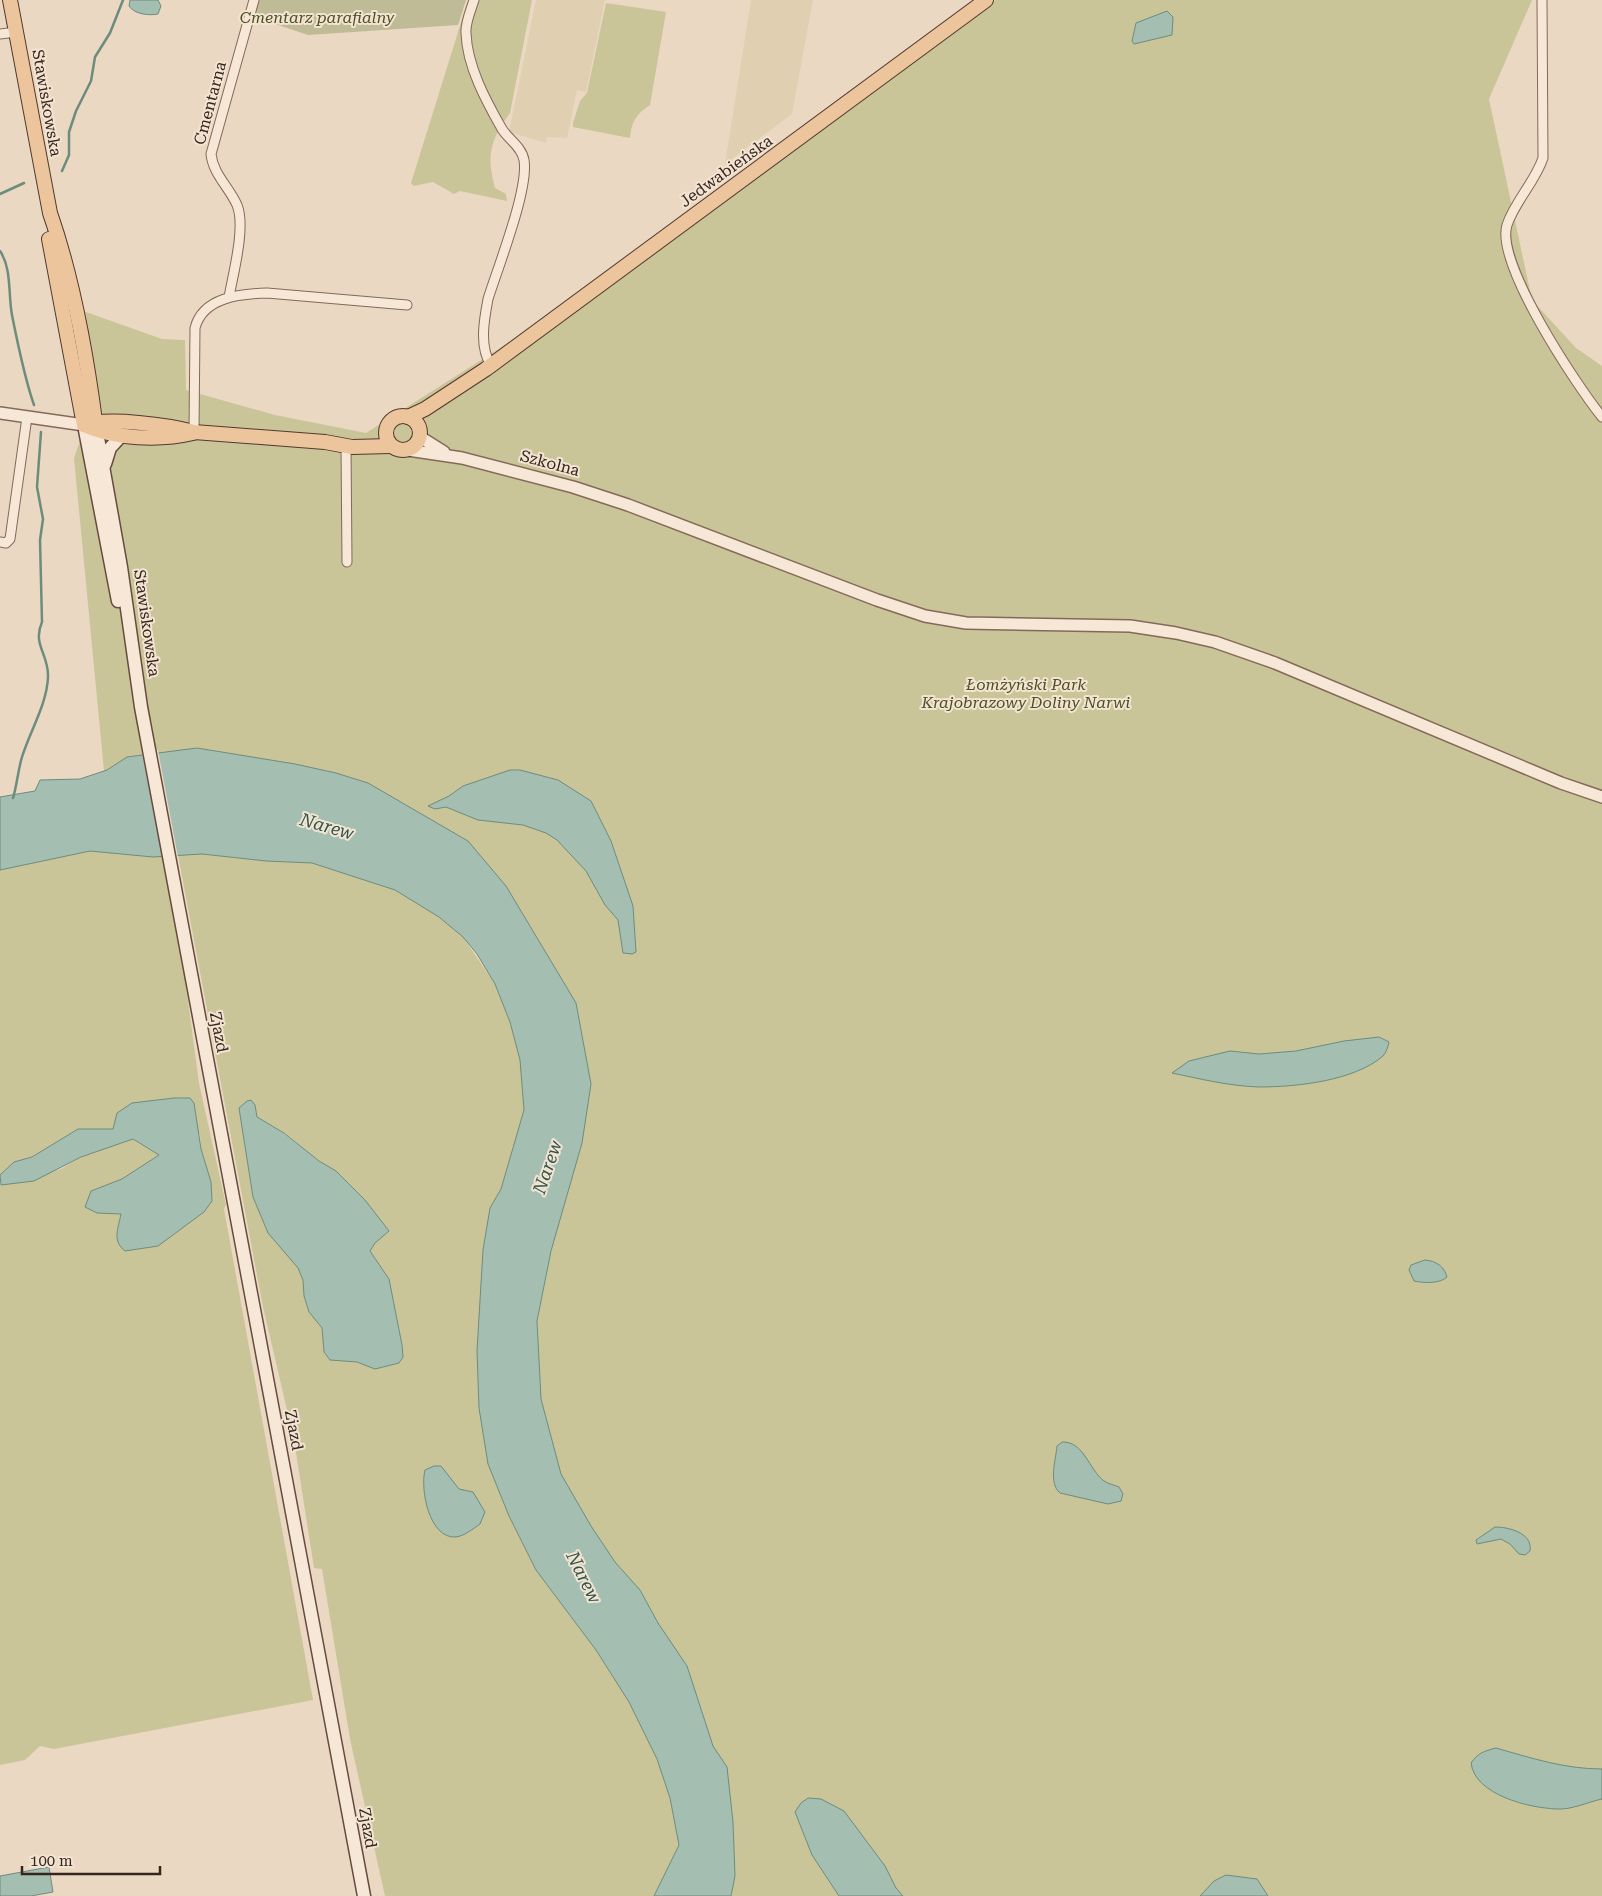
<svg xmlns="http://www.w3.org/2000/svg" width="1602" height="1896" font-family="'Roboto Serif',serif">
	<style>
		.farmland { fill: #e0d0b1 }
		.green { fill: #c9c598; fill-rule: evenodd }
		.cemetery { fill: #bebb96 }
		.water { fill: #a5beb2; stroke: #6c8c7e }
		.pier { fill: #ebd8c3 }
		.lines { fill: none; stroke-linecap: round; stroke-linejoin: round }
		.stream { stroke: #6c8c7e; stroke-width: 2.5 }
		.minor-casing { stroke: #84695b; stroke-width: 11 }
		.tertiary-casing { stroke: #84695b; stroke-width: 14 }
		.secondary-casing { stroke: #664b3e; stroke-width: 15 }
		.primary-casing { stroke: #52392f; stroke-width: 16 }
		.minor { stroke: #f7e7d6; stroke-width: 9 }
		.tertiary { stroke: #f7e7d6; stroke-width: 11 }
		.secondary { stroke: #f7e7d6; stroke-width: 12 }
		.primary { stroke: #edc59d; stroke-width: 14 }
		.labels { text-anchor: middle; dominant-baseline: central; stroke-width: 4; stroke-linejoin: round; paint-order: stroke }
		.park-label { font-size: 16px; font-style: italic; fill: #4d5026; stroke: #f3e4d2 }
		.street-label { font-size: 16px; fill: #35251e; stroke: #f3e4d2 }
		.water-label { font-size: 18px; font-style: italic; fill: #2e544b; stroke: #f3e4d2 }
	</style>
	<rect width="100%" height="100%" fill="#ebd8c3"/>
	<g class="farmland">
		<path d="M536,0H605L586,92L577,90L567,138L547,137L546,143L509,132Z"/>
		<path d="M751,0H813L792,114L725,164Z"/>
	</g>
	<g class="green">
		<path d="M468,0H532L510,113C490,140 486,156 495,188L506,194L507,201L460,191L454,194L433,182L414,186L411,183Z"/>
		<path d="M996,0H1532L1489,99L1532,300L1576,348L1602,366V1896H716L573,1538L541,1399L537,1321L551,1251L559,1048L411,840L104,771L74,458L98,389L83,311L162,339L185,340L186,390L275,415L366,433L647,255Z"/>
		<path d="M606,3L666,12L650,105C636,114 631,123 630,138L573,127V123L580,101L587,93Z"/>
		<path d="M90,851L162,856L184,971L199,1083L226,1205L224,1209L313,1700L54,1749L40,1746L25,1760L0,1765V1183L1,1185L61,1169L81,1157L132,1139L159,1155L122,1179L91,1191L97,1213L121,1214L211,1182L201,1149L200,1135L157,1101L132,1103L113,1129H78L32,1157L14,1162L0,1175V870Z"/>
		<path d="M202,854L266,861L312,863L395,890L439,917L463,937L495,984L510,1022L520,1059L524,1110L501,1189L490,1208L488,1464L509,1516L536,1570L596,1650L629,1702L657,1759L670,1798L679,1845L654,1896H385L350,1739L322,1569L314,1568L294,1440L263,1307L178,855ZM255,1105L257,1117L285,1133L319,1161L336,1171L389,1231L375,1243L370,1251L389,1279L402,1345L403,1357L399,1363L375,1369L358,1362L330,1360L324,1352L322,1328L309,1312L304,1296L303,1280L298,1268L260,1213L253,1197L239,1108Z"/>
	</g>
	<path class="cemetery" d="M258,0H466L458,25L308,35L252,16Z"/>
	<g class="water">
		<path d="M130,0H158L161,6L158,14C149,16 134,14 129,6Z"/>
		<path d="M1167,11L1173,17L1172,35L1134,44L1132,41L1136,23Z"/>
		<path d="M197,748L295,764L336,773L368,783L468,841L506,886L576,1003L591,1084L582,1143L551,1251L537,1321L541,1399L561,1474L591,1526L615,1562L640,1590L658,1623L687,1666L713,1746L727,1767L733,1822L735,1876L731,1896H654L679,1845L670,1798L657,1759L629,1702L596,1650L536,1570L509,1516L488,1464L479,1408L477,1351L483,1250L490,1208L501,1189L524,1110L520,1060L510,1022L495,984L477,954L463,937L439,917L395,890L312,863L266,861L202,854L153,857L90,851L0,870V797L35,791L40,780L80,779L107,770L127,757Z"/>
		<path d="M510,770H520L558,780L591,801L611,841L633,906L636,952L632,954L623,953L618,920L605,905L586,871L557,840L546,833L523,825L478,820L446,807L435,809L428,806L449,796L463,786Z"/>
		<path d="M1379,1037L1389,1042C1388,1047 1386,1053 1383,1056C1354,1081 1296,1087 1259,1087C1229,1086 1201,1079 1172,1073L1189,1061L1230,1051L1259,1054L1296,1051L1344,1041Z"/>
		<path d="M174,1098H190L194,1103L201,1149L211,1182L212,1201L204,1212L158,1246L125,1251C112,1241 118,1229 121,1214L97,1213L85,1207L91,1191L122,1179L159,1155L133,1139L81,1157L34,1181L1,1185L0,1175L14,1162L32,1157L78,1129H113L117,1113L132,1103Z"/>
		<path d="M251,1100L255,1105L257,1117L284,1133L319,1161L336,1171L365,1200L389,1231L375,1243L370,1251L389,1279L402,1345L403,1357L399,1363L375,1369L357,1362L330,1360L324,1352L322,1328L309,1312L304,1296L303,1280L298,1268L268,1233L253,1197L239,1108L247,1101Z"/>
		<path d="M1425,1260C1436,1261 1444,1266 1447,1277C1440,1284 1423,1283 1414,1281L1409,1270L1411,1265Z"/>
		<path d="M1062,1442C1084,1441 1089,1470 1104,1481C1108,1484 1115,1485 1119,1487L1123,1494L1121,1501L1108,1504L1060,1493C1048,1483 1056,1459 1057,1446Z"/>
		<path d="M434,1466H441L459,1489L473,1492L485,1512L480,1524C473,1529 464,1536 456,1537C429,1539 420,1489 425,1470Z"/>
		<path d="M1495,1527C1509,1527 1533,1533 1530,1551L1525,1555L1519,1554L1510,1544L1501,1539L1477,1544L1476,1540Z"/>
		<path d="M1496,1748C1531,1758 1565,1769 1602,1769V1799C1588,1802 1571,1810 1557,1809C1529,1808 1475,1795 1471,1763C1478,1753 1484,1751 1496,1748Z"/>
		<path d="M808,1798L821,1799L844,1811L885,1866L896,1888L903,1896H839L812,1855L795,1812L801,1803Z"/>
		<path d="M49,1867L53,1892L31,1896H0V1876Z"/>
		<path d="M1226,1875L1257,1879L1268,1896H1200L1214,1881Z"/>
	</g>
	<path class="pier" d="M158,750L178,857L163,859L142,753Z"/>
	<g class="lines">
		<g class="stream">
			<path d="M62,171L69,155V132L76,111L91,81L95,57L110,33L123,0"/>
			<path d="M0,194L24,183"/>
			<path d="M0,251C12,269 8,294 12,315C18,345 24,376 34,405"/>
			<path d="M13,798C17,785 18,770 22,757C30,731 47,704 48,677C49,654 32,645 42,622L40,540L43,519L37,487L41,432"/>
		</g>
		<defs>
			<g id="minor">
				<path d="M474,0C471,10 465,23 466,33C467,66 486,101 502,129C508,139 522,147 524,160C529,189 498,267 488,299C484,320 479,347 491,365"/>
				<path d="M1542,0L1543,158C1535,182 1515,201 1507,225C1495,263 1577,386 1602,417"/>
				<path d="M0,34L16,32"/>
				<path d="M229,297C233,274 246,227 237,205C229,187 213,174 211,154L254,0"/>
				<path d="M194,432L195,328C203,297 240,294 267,293L407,305"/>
				<path d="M346,446L347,562"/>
				<path d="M0,542L6,543L10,539L27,417"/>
			</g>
			<g id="tertiary">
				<path d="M0,413L84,425"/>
				<path d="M420,437L444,452"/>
				<path d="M408,450L462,458L573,487L628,505L877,600L925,616L966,623L1130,626L1176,633L1215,642L1275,663L1561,783L1602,797"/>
			</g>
			<g id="secondary">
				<path d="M95,421L121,567L141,707L364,1896"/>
				<path d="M84,425L118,601"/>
				<path d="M105,464L110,448L122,435"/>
			</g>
			<g id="primary">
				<path d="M10,0L50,213C73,279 86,352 95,421"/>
				<path d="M49,239L84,425"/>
				<circle cx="403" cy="433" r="17"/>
				<path d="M408,417L425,409L486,369L986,0"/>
				<path d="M84,425C108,417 169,425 194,432L325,442L352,447L390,446"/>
				<path d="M84,425C116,439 159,441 193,433"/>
			</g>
		</defs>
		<use href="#minor" class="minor-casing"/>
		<use href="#tertiary" class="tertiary-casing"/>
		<use href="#secondary" class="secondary-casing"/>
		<use href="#primary" class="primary-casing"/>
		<use href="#minor" class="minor"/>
		<use href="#tertiary" class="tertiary"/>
		<use href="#secondary" class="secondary"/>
		<use href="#primary" class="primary"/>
	</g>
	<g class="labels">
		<g class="park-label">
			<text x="317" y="17">Cmentarz parafialny</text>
			<text x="1026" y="684">Łomżyński Park<tspan x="1026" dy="18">Krajobrazowy Doliny Narwi</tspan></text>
		</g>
		<g class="street-label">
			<text transform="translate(47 103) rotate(80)">Stawiskowska</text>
			<text transform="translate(210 103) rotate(-75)">Cmentarna</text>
			<text transform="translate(726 171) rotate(-36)">Jedwabieńska</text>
			<text transform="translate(550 463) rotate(15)">Szkolna</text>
			<text transform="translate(147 623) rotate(82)">Stawiskowska</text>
			<text transform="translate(219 1032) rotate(79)">Zjazd</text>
			<text transform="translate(294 1430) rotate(79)">Zjazd</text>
			<text transform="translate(368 1828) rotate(80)">Zjazd</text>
		</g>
		<g class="water-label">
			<text transform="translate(327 826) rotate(16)">Narew</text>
			<text transform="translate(547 1167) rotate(-71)">Narew</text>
			<text transform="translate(584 1577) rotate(63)">Narew</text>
		</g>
	</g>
	<path d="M22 1866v8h138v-8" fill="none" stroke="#35251e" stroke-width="2.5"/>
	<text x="30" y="1866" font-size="15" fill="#35251e" stroke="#f3e4d2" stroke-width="4" paint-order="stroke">100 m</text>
</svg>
